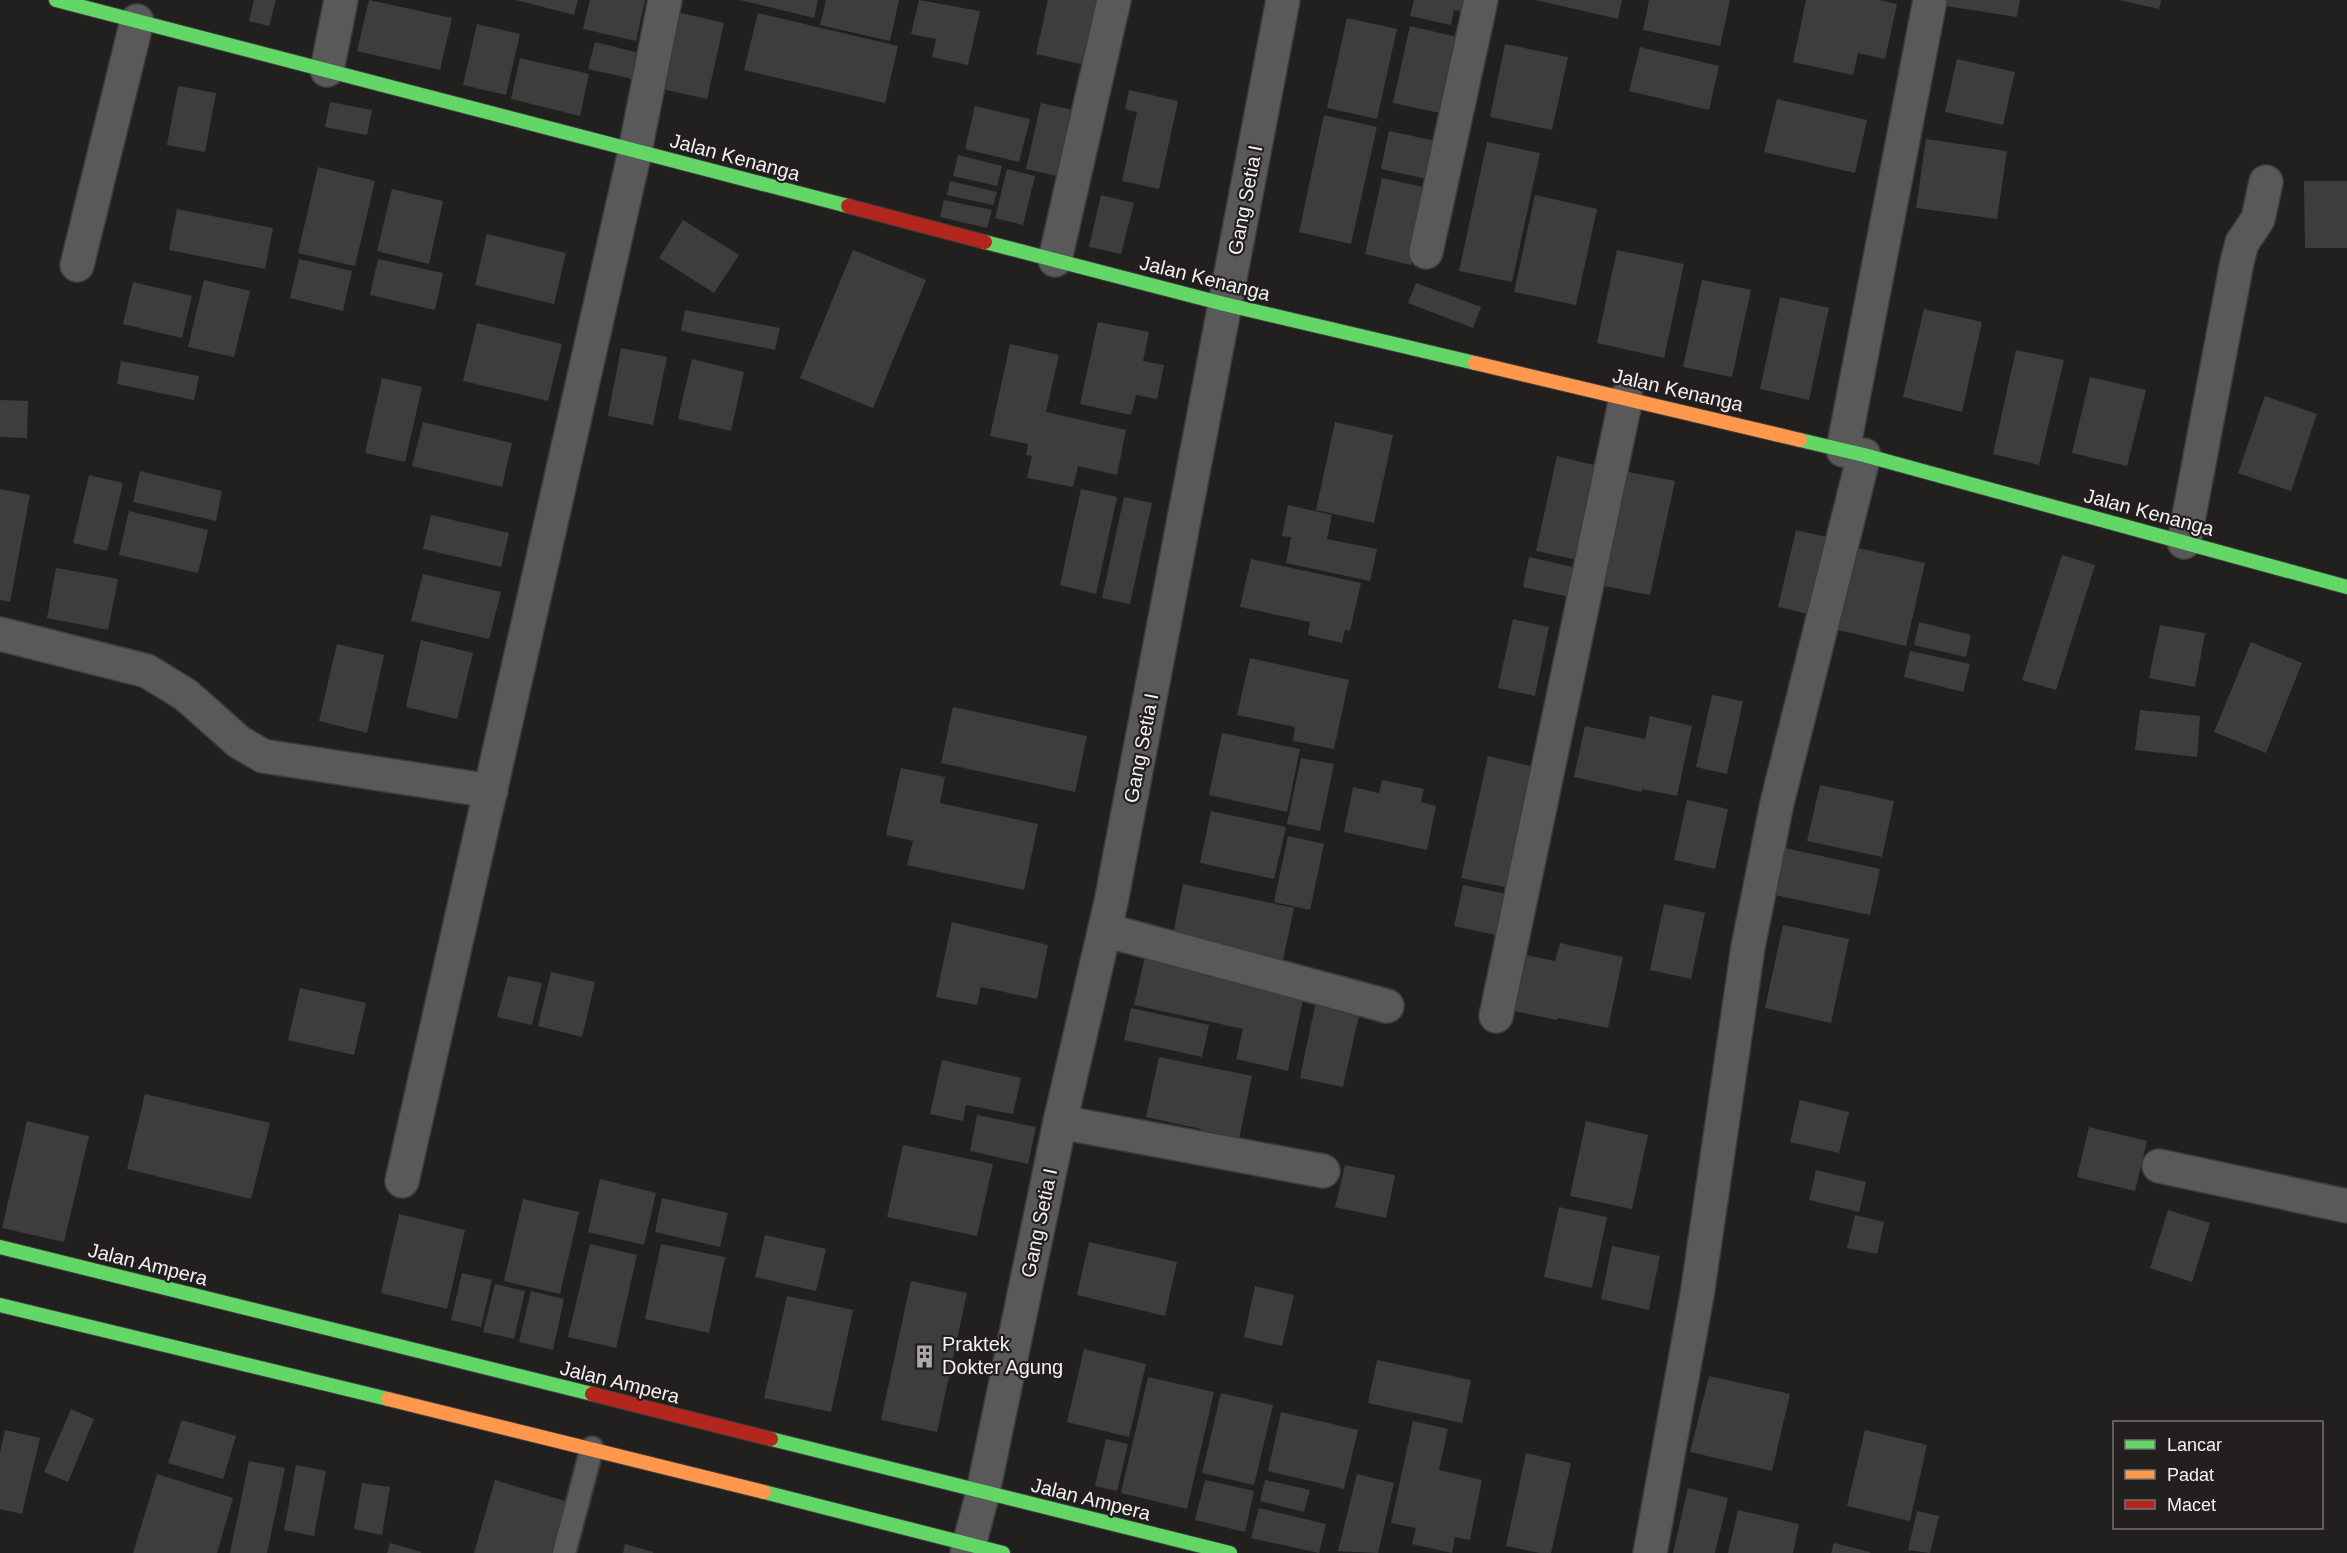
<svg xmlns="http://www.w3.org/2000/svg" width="2347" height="1553" font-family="Arial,sans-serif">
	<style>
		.building { fill: #3d3d3c }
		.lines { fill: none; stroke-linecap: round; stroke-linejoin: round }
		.lane-casing { stroke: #3d3c3b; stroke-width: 26 }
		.street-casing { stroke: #3d3c3b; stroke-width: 36 }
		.fast-casing { stroke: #3d3c3b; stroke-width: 16 }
		.slow-casing { stroke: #3d3c3b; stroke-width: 16 }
		.jam-casing { stroke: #3d3c3b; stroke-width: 16 }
		.lane { stroke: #5a5959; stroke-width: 22 }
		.street { stroke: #5a5959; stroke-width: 33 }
		.fast { stroke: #63d668; stroke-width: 14 }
		.slow { stroke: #ff974d; stroke-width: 14 }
		.jam { stroke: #b3261e; stroke-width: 14 }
		.labels { text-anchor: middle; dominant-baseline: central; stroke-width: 4.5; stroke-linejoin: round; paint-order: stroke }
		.street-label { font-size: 20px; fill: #f3f1f1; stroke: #221f1e }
		.poi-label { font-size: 20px; fill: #f3f1f1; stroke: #221f1e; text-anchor: start }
	</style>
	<rect width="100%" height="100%" fill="#21201f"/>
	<g class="building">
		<path d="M254,0H276L269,26L249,21Z"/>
		<path d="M369,0L452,18L440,70L357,51Z"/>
		<path d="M516,0H578L574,15Z"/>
		<path d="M590,0H645L636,41L583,29Z"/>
		<path d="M740,0H818L814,18Z"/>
		<path d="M826,0H899L890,41L820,25Z"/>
		<path d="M919,0L980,11L968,65L932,57L936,39L911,34Z"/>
		<path d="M1048,0H1110L1094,67L1036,54Z"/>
		<path d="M1414,0H1470L1467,12L1454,10L1451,25L1410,16Z"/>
		<path d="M1536,0H1622L1618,19Z"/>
		<path d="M1649,0H1730L1720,46L1643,30Z"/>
		<path d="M1806,0H1879L1897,4L1885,59L1858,53L1853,75L1793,62Z"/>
		<path d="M1947,0H2020L2017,17L1946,6Z"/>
		<path d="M2120,0H2161L2159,9Z"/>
		<path d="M677,12L724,23L707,99L658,88Z"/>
		<path d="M758,13L898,46L885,103L744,70Z"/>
		<path d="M1347,18L1397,29L1377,119L1327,108Z"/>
		<path d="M477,24L520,34L506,95L463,85Z"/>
		<path d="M1410,26L1457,37L1440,113L1393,103Z"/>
		<path d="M595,42L639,53L633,79L588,69Z"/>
		<path d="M1505,44L1568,57L1552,130L1490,117Z"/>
		<path d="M1640,47L1719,66L1709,110L1629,91Z"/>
		<path d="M520,58L589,74L580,116L511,99Z"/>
		<path d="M1957,59L2015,72L2003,125L1945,112Z"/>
		<path d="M178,86L216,93L205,152L167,145Z"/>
		<path d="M1129,90L1178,101L1159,189L1122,181L1137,112L1125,109Z"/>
		<path d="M1777,99L1867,120L1855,173L1764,152Z"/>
		<path d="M330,102L372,110L367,135L325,127Z"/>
		<path d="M1041,103L1082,112L1066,178L1026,169Z"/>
		<path d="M975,106L1030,119L1019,162L965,149Z"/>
		<path d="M1324,115L1377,127L1351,244L1299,232Z"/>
		<path d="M1389,131L1445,143L1436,181L1381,169Z"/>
		<path d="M1926,139L2007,151L1997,219L1916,208Z"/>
		<path d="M1487,142L1540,153L1512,282L1459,271Z"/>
		<path d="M958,155L1002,166L997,186L953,176Z"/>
		<path d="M318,167L375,181L355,266L298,253Z"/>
		<path d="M1007,169L1035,176L1023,225L995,218Z"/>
		<path d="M1382,178L1428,188L1411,265L1365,254Z"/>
		<path d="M950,181L997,192L993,205L947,195Z"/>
		<path d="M2304,181H2347V248H2305Z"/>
		<path d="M392,189L443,201L429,264L377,251Z"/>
		<path d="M1101,195L1134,203L1121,254L1089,247Z"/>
		<path d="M1535,195L1597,209L1576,305L1514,292Z"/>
		<path d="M944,200L992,210L987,228L940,217Z"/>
		<path d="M177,209L273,228L265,269L169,250Z"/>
		<path d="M683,220L739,255L714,293L659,258Z"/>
		<path d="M487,234L566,253L554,304L475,285Z"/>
		<path d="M853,250L926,280L873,408L800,378Z"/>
		<path d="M1617,250L1684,264L1664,358L1597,343Z"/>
		<path d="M299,259L352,271L343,311L290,298Z"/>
		<path d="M378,259L443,273L435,310L370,295Z"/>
		<path d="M204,280L250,291L234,357L188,347Z"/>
		<path d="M1702,280L1751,290L1732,377L1683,367Z"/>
		<path d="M133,282L192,296L182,338L123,324Z"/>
		<path d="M1416,283L1481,307L1473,328L1408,303Z"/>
		<path d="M1780,297L1829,308L1809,400L1760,389Z"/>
		<path d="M1924,309L1982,322L1962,412L1903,397Z"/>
		<path d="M685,310L780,328L775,350L681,331Z"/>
		<path d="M1098,322L1149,332L1143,361L1164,365L1157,399L1136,395L1131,415L1080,404Z"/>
		<path d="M477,323L562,344L548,401L463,381Z"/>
		<path d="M1010,344L1059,355L1046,412L1126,430L1117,475L1078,466L1073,487L1027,478L1032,456L1026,455L1028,444L990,436Z"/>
		<path d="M621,348L667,357L653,425L608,416Z"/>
		<path d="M2016,350L2064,360L2039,465L1993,454Z"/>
		<path d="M692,359L744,372L731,431L678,419Z"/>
		<path d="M121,361L199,376L194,400L117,384Z"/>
		<path d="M2090,377L2146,390L2127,466L2072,453Z"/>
		<path d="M382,378L422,387L405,462L365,453Z"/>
		<path d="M2265,396L2317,414L2291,491L2238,473Z"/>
		<path d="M0,400L28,401L27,438L0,437Z"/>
		<path d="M423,422L512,443L502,487L412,466Z"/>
		<path d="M1335,422L1393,435L1374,523L1316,510Z"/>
		<path d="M1557,456L1602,467L1582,561L1536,551Z"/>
		<path d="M140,471L222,491L216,521L133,502Z"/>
		<path d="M1623,471L1675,481L1650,595L1599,585Z"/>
		<path d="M89,475L123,483L107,551L73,543Z"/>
		<path d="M0,489L30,495L10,602L0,600Z"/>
		<path d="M1081,489L1117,497L1096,594L1060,585Z"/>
		<path d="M1124,497L1152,503L1130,604L1102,598Z"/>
		<path d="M1288,505L1332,515L1327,539L1377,549L1370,581L1286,563L1291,537L1282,536Z"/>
		<path d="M129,511L208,530L198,573L119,555Z"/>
		<path d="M431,515L509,533L501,567L423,549Z"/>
		<path d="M1796,530L1827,537L1809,614L1778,607Z"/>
		<path d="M1858,548L1925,563L1906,646L1838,630Z"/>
		<path d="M2062,555L2095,565L2056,690L2022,680Z"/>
		<path d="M1529,557L1581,569L1575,598L1523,587Z"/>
		<path d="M1251,559L1361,583L1350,631L1345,630L1342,643L1308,635L1310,622L1240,607Z"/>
		<path d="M56,568L118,579L108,630L47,618Z"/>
		<path d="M423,574L501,592L489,639L411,621Z"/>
		<path d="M1513,619L1549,627L1535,696L1498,688Z"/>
		<path d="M1919,622L1971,635L1966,657L1914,645Z"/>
		<path d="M2160,625L2205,633L2195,687L2149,678Z"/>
		<path d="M421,640L473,653L457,719L406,707Z"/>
		<path d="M2251,642L2302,663L2266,753L2214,732Z"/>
		<path d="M337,644L384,655L367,733L319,721Z"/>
		<path d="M1910,651L1970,664L1963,692L1904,677Z"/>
		<path d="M1250,658L1349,680L1334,749L1293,741L1295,727L1237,715Z"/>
		<path d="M1712,695L1743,701L1727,774L1696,767Z"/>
		<path d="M953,707L1087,736L1075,792L941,763Z"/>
		<path d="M2140,710L2200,716L2197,757L2135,750Z"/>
		<path d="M1650,716L1692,726L1677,796L1642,789V792L1574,777L1585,726L1645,739Z"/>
		<path d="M1222,733L1300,749L1287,812L1209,795Z"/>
		<path d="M1488,756L1535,767L1509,888L1461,878Z"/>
		<path d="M1301,758L1334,764L1320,831L1287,824Z"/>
		<path d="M901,768L945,777L940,803L1038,824L1024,890L907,865L913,841L886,835Z"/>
		<path d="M1382,780L1424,789L1421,802L1436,806L1427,850L1344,832L1353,787L1379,793Z"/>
		<path d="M1820,785L1894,801L1882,857L1807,841Z"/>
		<path d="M1687,800L1728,809L1715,869L1674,860Z"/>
		<path d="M1211,811L1286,827L1274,879L1200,863Z"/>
		<path d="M1288,836L1324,844L1310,910L1274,902Z"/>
		<path d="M1785,848L1880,869L1870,915L1775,895Z"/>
		<path d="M1183,884L1294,908L1281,969L1171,945Z"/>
		<path d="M1463,885L1506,894L1496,935L1454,926Z"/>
		<path d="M1664,904L1705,913L1691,979L1650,970Z"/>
		<path d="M952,922L1048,945L1037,999L981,987L977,1005L936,997Z"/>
		<path d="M1783,925L1849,939L1831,1023L1765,1008Z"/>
		<path d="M1560,943L1623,957L1608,1028L1558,1018L1557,1020L1505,1009L1517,953L1555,961Z"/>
		<path d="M1145,956L1305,990L1288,1071L1236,1059L1243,1029L1134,1005Z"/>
		<path d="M551,972L595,982L582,1037L538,1026Z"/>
		<path d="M508,976L542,983L532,1025L497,1017Z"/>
		<path d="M300,988L366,1003L354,1055L288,1040Z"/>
		<path d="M1316,1001L1360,1011L1343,1087L1300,1078Z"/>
		<path d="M1131,1008L1209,1025L1202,1057L1124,1040Z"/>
		<path d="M1159,1057L1252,1076L1238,1144L1199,1136L1201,1129L1146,1117Z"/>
		<path d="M942,1060L1021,1078L1013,1114L966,1105L963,1121L930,1114Z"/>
		<path d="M145,1094L270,1123L251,1199L127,1169Z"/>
		<path d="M1800,1100L1849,1112L1839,1153L1790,1142Z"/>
		<path d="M977,1115L1036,1127L1028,1164L970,1151Z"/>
		<path d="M27,1121L89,1136L64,1242L2,1228Z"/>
		<path d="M1586,1121L1648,1135L1632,1209L1570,1196Z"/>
		<path d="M2089,1127L2147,1141L2135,1191L2077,1177Z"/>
		<path d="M903,1145L993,1164L977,1236L887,1217Z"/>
		<path d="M1345,1165L1395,1175L1386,1218L1335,1207Z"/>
		<path d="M1816,1170L1866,1182L1859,1212L1809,1200Z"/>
		<path d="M600,1179L656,1193L644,1245L588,1232Z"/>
		<path d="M662,1198L728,1213L720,1247L655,1232Z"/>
		<path d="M523,1199L579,1212L560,1294L504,1281Z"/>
		<path d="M1559,1207L1607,1217L1592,1288L1544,1277Z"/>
		<path d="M2168,1210L2210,1223L2192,1282L2150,1268Z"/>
		<path d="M399,1214L465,1230L447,1309L381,1293Z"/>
		<path d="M1855,1215L1884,1222L1877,1254L1847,1248Z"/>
		<path d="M765,1235L826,1249L816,1291L755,1277Z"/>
		<path d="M1089,1242L1177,1262L1165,1316L1077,1295Z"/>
		<path d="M590,1244L637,1255L616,1348L568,1337Z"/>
		<path d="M661,1244L725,1257L709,1333L645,1319Z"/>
		<path d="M1612,1246L1660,1256L1649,1310L1601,1299Z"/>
		<path d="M462,1273L492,1280L481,1327L451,1320Z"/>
		<path d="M911,1281L967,1293L937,1432L881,1420Z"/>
		<path d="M495,1284L525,1291L514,1339L483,1332Z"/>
		<path d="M1255,1286L1294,1295L1282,1346L1244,1337Z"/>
		<path d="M531,1291L564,1299L553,1350L519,1342Z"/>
		<path d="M787,1296L853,1310L831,1412L764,1398Z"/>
		<path d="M1084,1349L1146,1364L1129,1437L1067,1422Z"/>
		<path d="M1377,1360L1471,1380L1462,1423L1368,1403Z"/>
		<path d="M1709,1376L1790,1394L1772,1471L1690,1452Z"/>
		<path d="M1148,1377L1214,1392L1187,1509L1121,1493Z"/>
		<path d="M1221,1393L1273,1405L1254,1485L1202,1473Z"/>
		<path d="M71,1409L94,1419L68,1482L44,1472Z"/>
		<path d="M1281,1412L1358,1430L1344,1489L1268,1471Z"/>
		<path d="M182,1420L236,1436L223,1479L168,1463Z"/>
		<path d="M1413,1421L1448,1429L1439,1470L1482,1480L1470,1540L1455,1537L1452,1553L1412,1544L1416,1528L1391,1523Z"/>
		<path d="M5,1430L40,1438L22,1514L0,1509V1452Z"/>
		<path d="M1865,1430L1927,1445L1910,1521L1847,1506Z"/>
		<path d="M1106,1439L1128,1444L1117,1491L1095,1486Z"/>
		<path d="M1526,1453L1571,1463L1551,1553H1540L1506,1546Z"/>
		<path d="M249,1461L285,1468L267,1553H230Z"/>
		<path d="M296,1465L326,1471L314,1536L284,1530Z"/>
		<path d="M157,1474L233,1498L217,1553H133Z"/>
		<path d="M1357,1474L1394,1483L1378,1553L1338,1551Z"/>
		<path d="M495,1480L572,1503L557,1553H474Z"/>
		<path d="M1205,1480L1254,1491L1245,1532L1195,1520Z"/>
		<path d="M1265,1480L1310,1490L1304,1512L1260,1501Z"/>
		<path d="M362,1483L390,1487L382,1535L354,1529Z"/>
		<path d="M1688,1488L1728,1498L1715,1553H1673Z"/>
		<path d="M1259,1508L1326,1524L1319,1553L1251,1538Z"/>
		<path d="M1738,1510L1799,1524L1793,1553H1728Z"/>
		<path d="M1917,1511L1939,1516L1930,1553L1908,1550Z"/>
		<path d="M390,1543L421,1552V1553H387Z"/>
		<path d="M1834,1543L1870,1552V1553H1831Z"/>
		<path d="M625,1544L653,1552V1553H623Z"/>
	</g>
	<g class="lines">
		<defs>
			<path id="lane" d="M564,1553L592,1448"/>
			<g id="street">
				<path d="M327,70L341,0"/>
				<path d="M1426,252L1481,0"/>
				<path d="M1055,260L1114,0"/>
				<path d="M77,265L137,21"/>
				<path d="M1843,450L1930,0"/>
				<path d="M2184,542L2237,262L2242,243L2258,219L2266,182"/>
				<path d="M0,634L147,671L186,695L239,742L263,756L491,791"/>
				<path d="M1105,930L1387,1006"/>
				<path d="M1496,1016L1626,398"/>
				<path d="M1060,1122L1323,1171"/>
				<path d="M2159,1166L2347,1206"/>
				<path d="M402,1181L635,151L665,0"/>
				<path d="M967,1553L983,1492L1060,1122L1111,902L1283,0"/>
				<path d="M1650,1553L1697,1295L1748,947L1777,803L1864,455"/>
			</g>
			<g id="fast">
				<path d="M56,0L848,206"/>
				<path d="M985,242L1224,304L1475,363"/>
				<path d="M1800,440L1864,455L2347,587"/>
				<path d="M0,1247L592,1394"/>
				<path d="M0,1305L388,1399"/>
				<path d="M771,1439L1230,1553"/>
				<path d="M764,1492L1003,1553"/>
			</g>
			<g id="slow">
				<path d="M1475,363L1800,440"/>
				<path d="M388,1399L764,1492"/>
			</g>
			<g id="jam">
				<path d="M848,206L985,242"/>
				<path d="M592,1394L771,1439"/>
			</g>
		</defs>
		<use href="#lane" class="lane-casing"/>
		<use href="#street" class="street-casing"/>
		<use href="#fast" class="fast-casing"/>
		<use href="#slow" class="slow-casing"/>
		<use href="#jam" class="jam-casing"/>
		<use href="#lane" class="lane"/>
		<use href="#street" class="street"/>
		<use href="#fast" class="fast"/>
		<use href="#slow" class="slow"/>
		<use href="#jam" class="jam"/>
	</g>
	<defs>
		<symbol id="building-bare" viewBox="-9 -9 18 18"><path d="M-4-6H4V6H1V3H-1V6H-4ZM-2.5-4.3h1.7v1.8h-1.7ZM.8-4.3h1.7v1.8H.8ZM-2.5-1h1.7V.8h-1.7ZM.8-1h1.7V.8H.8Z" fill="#aaa8a8" stroke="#221f1e" stroke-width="2.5" paint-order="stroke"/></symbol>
	</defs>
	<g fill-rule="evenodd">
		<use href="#building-bare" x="908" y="1340" width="33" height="33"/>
	</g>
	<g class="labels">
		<g class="street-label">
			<text transform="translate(735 157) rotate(15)">Jalan Kenanga</text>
			<text transform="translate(1245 200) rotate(-79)">Gang Setia I</text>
			<text transform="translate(1205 278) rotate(14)">Jalan Kenanga</text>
			<text transform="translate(1678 390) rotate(13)">Jalan Kenanga</text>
			<text transform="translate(2149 512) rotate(15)">Jalan Kenanga</text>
			<text transform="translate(1141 748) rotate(-79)">Gang Setia I</text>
			<text transform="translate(1039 1223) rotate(-78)">Gang Setia I</text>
			<text transform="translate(148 1264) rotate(14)">Jalan Ampera</text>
			<text transform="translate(620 1382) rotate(14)">Jalan Ampera</text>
			<text transform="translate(1091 1499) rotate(14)">Jalan Ampera</text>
		</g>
		<g class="poi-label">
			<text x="942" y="1344">Praktek<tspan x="942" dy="23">Dokter Agung</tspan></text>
		</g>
	</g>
	<rect x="2113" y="1421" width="210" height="108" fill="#221f1e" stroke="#767372" stroke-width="1.5"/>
	<rect x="2125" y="1440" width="30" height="9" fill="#63d668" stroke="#767372" stroke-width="1.5"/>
	<text x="2167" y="1451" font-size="18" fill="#f3f1f1">Lancar</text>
	<rect x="2125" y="1470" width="30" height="9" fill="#ff974d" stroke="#767372" stroke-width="1.5"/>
	<text x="2167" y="1481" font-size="18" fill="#f3f1f1">Padat</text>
	<rect x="2125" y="1500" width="30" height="9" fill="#b3261e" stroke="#767372" stroke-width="1.5"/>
	<text x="2167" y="1511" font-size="18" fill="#f3f1f1">Macet</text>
</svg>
